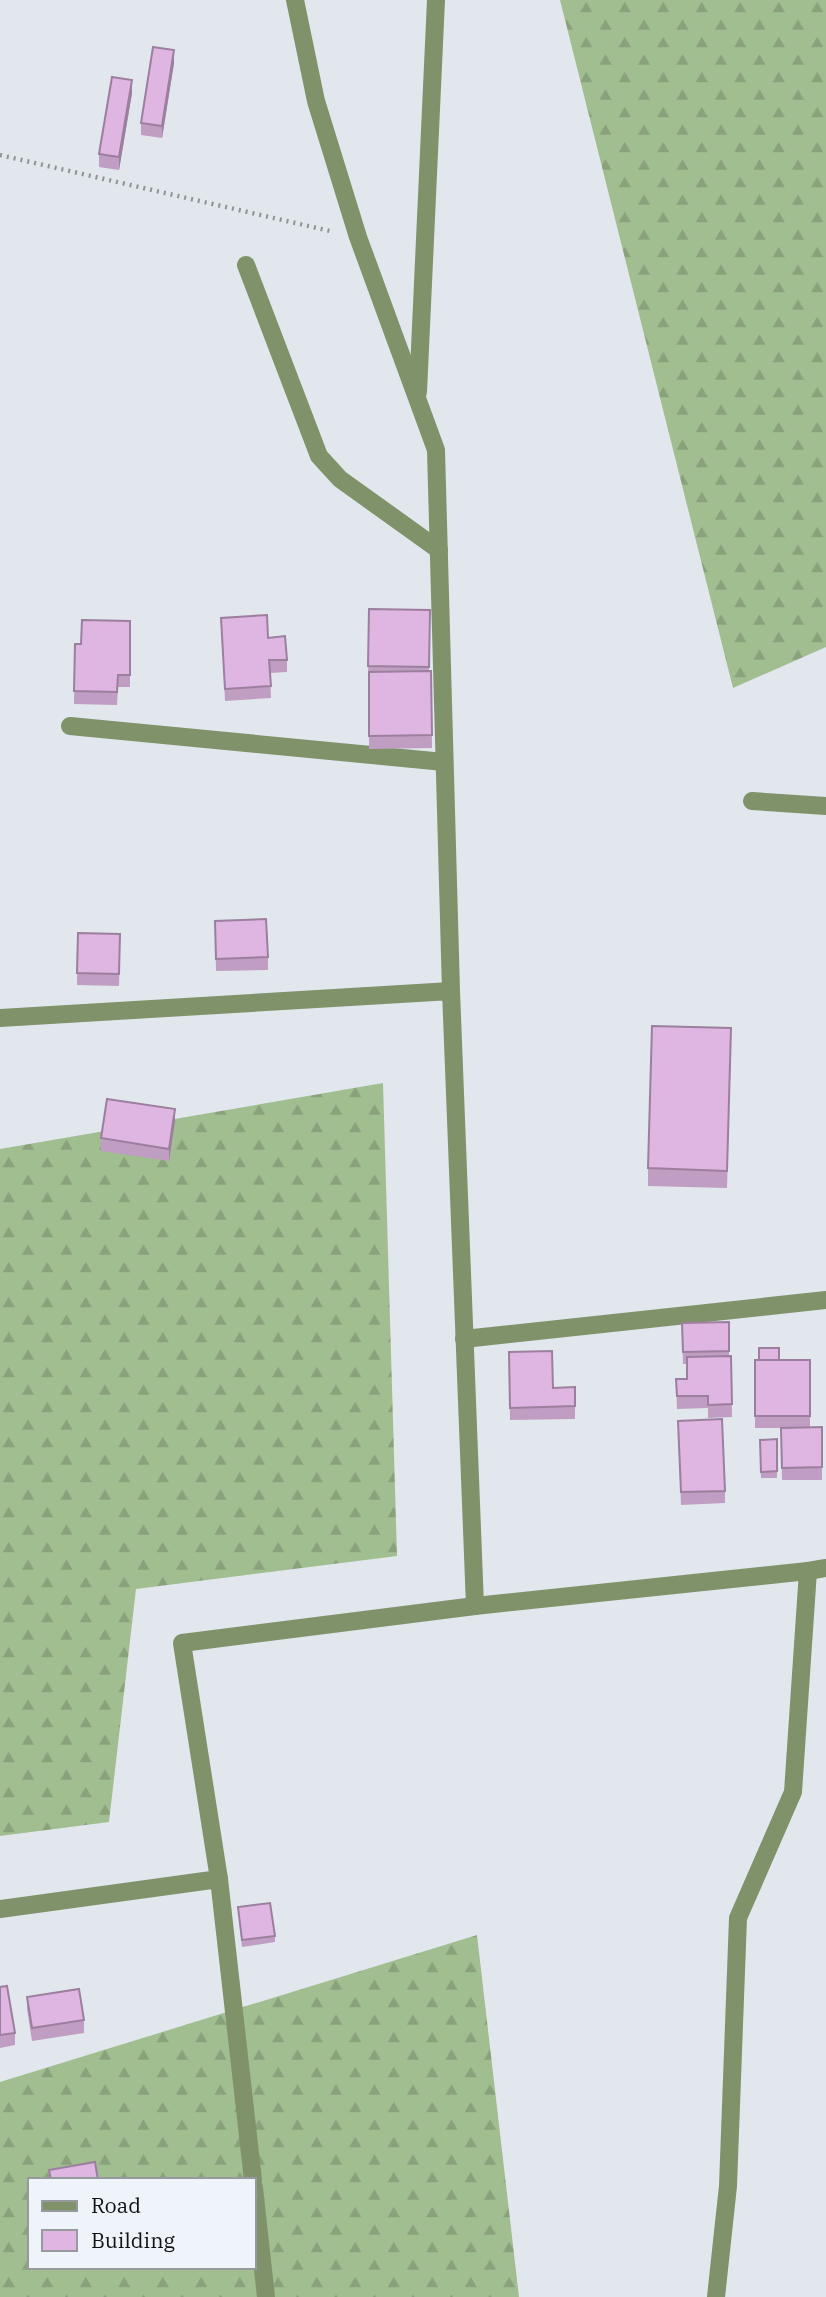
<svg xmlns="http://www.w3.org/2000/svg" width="826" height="2297" font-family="'IBM Plex Serif',serif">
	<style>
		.forest { fill: url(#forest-firs); fill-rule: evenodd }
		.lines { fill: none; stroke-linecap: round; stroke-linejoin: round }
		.path { stroke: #8f9396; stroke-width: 4.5; stroke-dasharray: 2 5; stroke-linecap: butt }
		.street { stroke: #7f926a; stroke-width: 18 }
		.wall { fill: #c09dc2 }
		.shaded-wall { fill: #9c7f9e }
		.building { fill: #dfb6e2; stroke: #9c7f9e; stroke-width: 2 }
	</style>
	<defs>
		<pattern id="forest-firs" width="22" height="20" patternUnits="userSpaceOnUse" patternTransform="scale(1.75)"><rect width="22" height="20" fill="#a1be91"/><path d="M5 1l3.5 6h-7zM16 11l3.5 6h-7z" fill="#8aa27c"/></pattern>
	</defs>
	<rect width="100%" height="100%" fill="#e1e7ec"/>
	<g class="forest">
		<path d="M560,0H826V647L733,688Z"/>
		<path d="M383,1083L397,1556L136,1589L109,1822L0,1836V1149Z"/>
		<path d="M477,1935L519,2297H0V2082ZM30,2180H254V2267H30Z"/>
	</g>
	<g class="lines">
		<path class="path" d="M0,155L330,231"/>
		<g class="street">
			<path d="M295,0L316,101L358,237L436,450L451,991"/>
			<path d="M246,265L319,456L340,479L439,550"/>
			<path d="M418,392L436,0"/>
			<path d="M70,726L444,762"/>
			<path d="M752,801L826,806"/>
			<path d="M0,1018L451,991L475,1606L808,1571L793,1792L738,1918L728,2186L716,2297"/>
			<path d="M464,1339L826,1300"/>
			<path d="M808,1571L826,1568"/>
			<path d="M219,1879L253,2180"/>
			<path d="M0,1909L219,1879L182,1643L475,1606"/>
			<path d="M254,2188L266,2297"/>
		</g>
	</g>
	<g class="wall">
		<path d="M174,63L162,138L141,135V123Z"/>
		<path d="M132,93L119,170L99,167V154Z"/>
		<path d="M369,609L430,610L429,671H431L432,748L369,749V679H368Z"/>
		<path d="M221,618L268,638L287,660V672L270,673L271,698L225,701Z"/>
		<path d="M130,621V687H118L117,705L74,704L75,644H81Z"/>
		<path d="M215,921L268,957V970L216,971Z"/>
		<path d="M78,933L120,934L119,986L77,985Z"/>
		<path d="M731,1046L727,1188L648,1186V1168Z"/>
		<path d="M175,1121L169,1161L101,1151V1138Z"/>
		<path d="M729,1322V1356H731L732,1417L708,1418V1408L677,1409L676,1379H687V1364H683L682,1323Z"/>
		<path d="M509,1352L553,1388L575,1387V1419L510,1420Z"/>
		<path d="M755,1360H810V1427H822V1480H782L781,1428H755Z"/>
		<path d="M678,1434L725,1491V1503L681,1505Z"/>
		<path d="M777,1439V1478H761L760,1440Z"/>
		<path d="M238,1907L275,1936V1942L242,1947Z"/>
		<path d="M0,1987L15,2033V2045L0,2048Z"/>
		<path d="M27,1997L84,2020V2033L32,2041L27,2009Z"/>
	</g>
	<g class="shaded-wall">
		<path d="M174,50V63L162,138V126Z"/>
		<path d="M132,80V93L119,170V157Z"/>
		<path d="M175,1109V1121L169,1161V1149Z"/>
	</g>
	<g class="building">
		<path d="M153,47L174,50L162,126L141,123Z"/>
		<path d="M112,77L132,80L119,157L99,154Z"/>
		<path d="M369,609L430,610L429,667L368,666Z"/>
		<path d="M267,615L268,638L285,636L287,660H269L271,686L225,689L221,618Z"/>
		<path d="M82,620L130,621V675H118L117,692L74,691L75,644H81Z"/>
		<path d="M431,671L432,735L369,736V672Z"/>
		<path d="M266,919L268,957L216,959L215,921Z"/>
		<path d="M78,933L120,934L119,974L77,973Z"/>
		<path d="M652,1026L731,1028L727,1171L648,1168Z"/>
		<path d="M107,1099L175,1109L169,1149L101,1138Z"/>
		<path d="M729,1322V1351L683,1352L682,1323Z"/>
		<rect x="759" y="1348" width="20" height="12"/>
		<path d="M552,1351L553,1388L575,1387V1406L510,1408L509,1352Z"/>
		<path d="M731,1356L732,1404L708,1405V1396H677L676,1379H687V1357Z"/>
		<rect x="755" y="1360" width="55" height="56"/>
		<path d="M722,1419L725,1491L681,1492L678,1421Z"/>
		<path d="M822,1427V1467L782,1468L781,1428Z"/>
		<path d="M777,1439V1471L761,1472L760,1440Z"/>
		<path d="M270,1903L275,1936L242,1940L238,1907Z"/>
		<path d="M7,1986L15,2033L0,2035V1987Z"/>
		<path d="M79,1989L84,2020L32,2028L27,1997Z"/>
		<path d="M95,2162L98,2180H51L49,2170Z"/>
	</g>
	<rect x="28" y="2178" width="228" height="91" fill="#eef4fa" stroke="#969a9e" stroke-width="2"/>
	<rect x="42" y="2201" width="35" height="10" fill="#7f926a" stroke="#969a9e" stroke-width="2"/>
	<text x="91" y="2213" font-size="21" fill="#111314">Road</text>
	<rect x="42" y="2230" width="35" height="21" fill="#dfb6e2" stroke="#969a9e" stroke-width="2"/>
	<text x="91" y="2248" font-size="21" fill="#111314">Building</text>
</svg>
